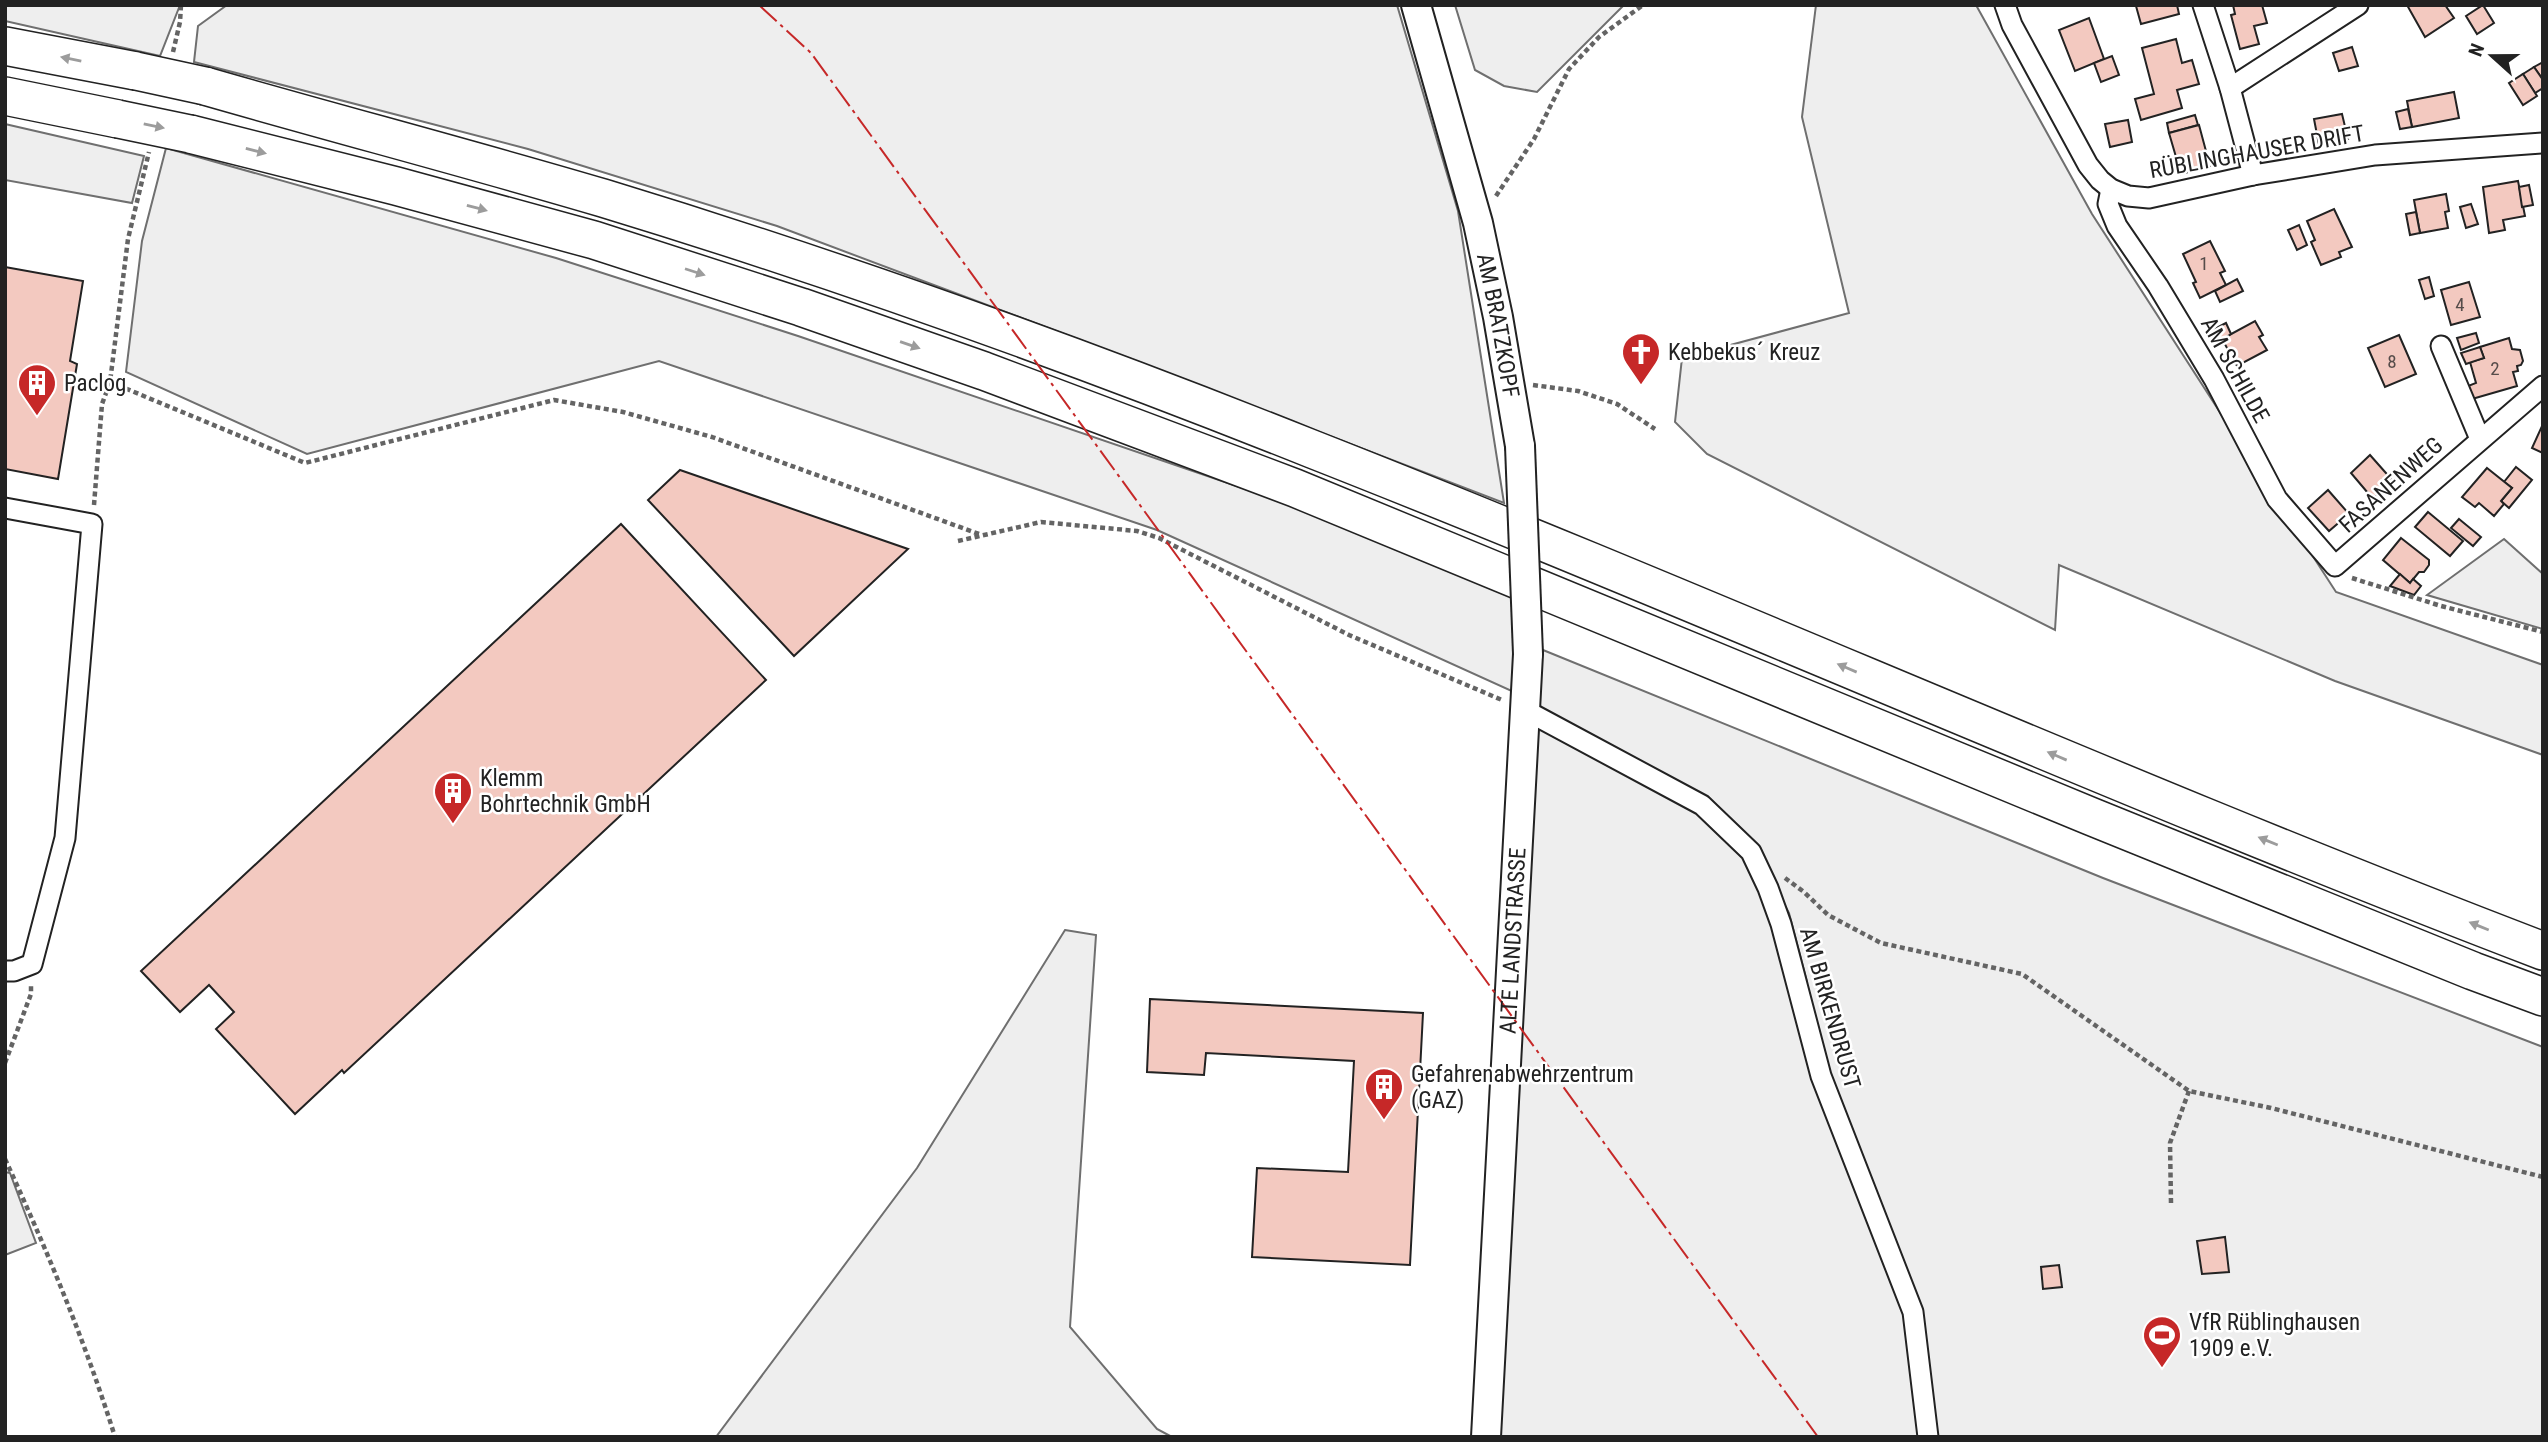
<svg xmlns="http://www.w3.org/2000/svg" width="2548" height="1442" font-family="'Roboto Condensed',sans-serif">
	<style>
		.green { fill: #eee; stroke: #6f6f6f; stroke-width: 2 }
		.building { fill: #f3c9c0; stroke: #222; stroke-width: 2 }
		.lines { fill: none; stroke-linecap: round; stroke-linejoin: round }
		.street-casing { stroke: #222; stroke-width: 23 }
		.secondary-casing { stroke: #222; stroke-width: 32 }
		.highway-casing { stroke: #222; stroke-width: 40 }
		.path { stroke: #646464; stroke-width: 4.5; stroke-dasharray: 5 3.5; stroke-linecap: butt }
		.street { stroke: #fff; stroke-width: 19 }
		.secondary { stroke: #fff; stroke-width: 28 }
		.highway { stroke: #fff; stroke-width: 37 }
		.secondary-bridge-casing { stroke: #222; stroke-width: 32; stroke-linecap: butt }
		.highway-bridge-casing { stroke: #222; stroke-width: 40; stroke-linecap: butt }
		.secondary-bridge { stroke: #fff; stroke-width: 28 }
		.highway-bridge { stroke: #fff; stroke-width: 37 }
		.power { stroke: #c62828; stroke-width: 2; stroke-dasharray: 24 5 3.5 5; stroke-linecap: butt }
		.oneway { fill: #9c9c9c }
		.labels { text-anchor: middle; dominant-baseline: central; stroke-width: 5; stroke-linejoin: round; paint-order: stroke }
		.number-label { font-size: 19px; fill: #564c4a }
		.street-label { font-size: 23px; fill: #222; stroke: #fff }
		.poi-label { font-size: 23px; fill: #222; stroke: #fff; text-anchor: start }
	</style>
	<rect width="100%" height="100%" fill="#fff"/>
	<g class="green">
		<path d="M5,5H180L160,56L5,21Z"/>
		<path d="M227,5H1397L1458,211L1504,503L1080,340L777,226L528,149L194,62L198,26Z"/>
		<path d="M1455,5H1624L1537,92L1504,86L1475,70Z"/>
		<path d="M1816,5H1976L2092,214L2336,592L2543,665V755L2335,681L2059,565L2055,630L1707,454L1675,422L1682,358L1849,313L1802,117Z"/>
		<path d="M5,124L144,156L132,203L5,180Z"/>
		<path d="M166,148L556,258L798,336L1295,506L1517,599L1516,693L1157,530L659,361L307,454L126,372L142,241Z"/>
		<path d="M2504,539L2543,574V629L2427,595Z"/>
		<path d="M1543,650L2103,878L2543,1047V1437H1496L1505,1223L1516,1092L1533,723L1700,811L1747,856L1799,986L1807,982L1789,913L1756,851L1706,801L1632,763L1537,705Z"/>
		<path d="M1065,930L1096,935L1070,1327L1157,1429L1172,1437H716L917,1168Z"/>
		<path d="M5,1172L10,1173L36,1243L5,1255Z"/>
	</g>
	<g class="building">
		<path d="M2140,5H2177L2179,14L2141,24L2136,6Z"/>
		<path d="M2233,5H2262L2267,23L2254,26L2259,44L2240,49L2231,15L2235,14Z"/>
		<path d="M2407,5H2445L2454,18L2425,37Z"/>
		<path d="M2483,5L2494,23L2477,34L2466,16Z"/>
		<path d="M2089,18L2104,59L2075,71L2059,30Z"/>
		<path d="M2176,39L2182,63L2192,60L2199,84L2177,90L2182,108L2141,120L2135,99L2154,94L2142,48Z"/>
		<path d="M2352,47L2358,66L2339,71L2333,53Z"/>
		<path d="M2112,56L2119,75L2101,82L2094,63Z"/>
		<path d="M2543,62V80L2534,67Z"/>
		<path d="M2534,67L2543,80V88L2535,93L2523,74Z"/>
		<path d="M2523,74L2537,96L2523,105L2509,83Z"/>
		<path d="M2454,92L2459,118L2412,127L2407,101Z"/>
		<path d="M2408,109L2412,127L2400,129L2396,112Z"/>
		<path d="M2342,114L2348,139L2319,145L2314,119Z"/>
		<path d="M2195,115L2198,125L2169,133L2167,123Z"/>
		<path d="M2128,120L2132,142L2110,147L2105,124Z"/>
		<path d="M2199,125L2210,166L2181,174L2169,133Z"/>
		<path d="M2518,181L2525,216L2503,220L2505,230L2489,233L2483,187Z"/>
		<path d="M2529,185L2533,205L2522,207L2519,187Z"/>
		<path d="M2446,194L2449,211L2445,212L2448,228L2420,233L2414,200Z"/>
		<path d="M2471,204L2478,224L2466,228L2460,207Z"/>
		<path d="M2334,209L2352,247L2339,252L2341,257L2321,265L2311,242L2315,240L2307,221Z"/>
		<path d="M2416,212L2420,233L2410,235L2406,214Z"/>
		<path d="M2299,225L2307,245L2297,250L2288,230Z"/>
		<path d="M2210,241L2225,271L2220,273L2226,285L2200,298L2193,283L2196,282L2183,254Z"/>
		<path d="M5,267L83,281L70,361L77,364L58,479L5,469Z"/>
		<path d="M2429,277L2434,296L2425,299L2419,280Z"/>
		<path d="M2237,279L2243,291L2220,302L2215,291Z"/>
		<path d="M2469,282L2480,317L2451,325L2441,290Z"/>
		<path d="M2255,321L2263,335L2259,337L2267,350L2237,366L2222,339Z"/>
		<path d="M2226,323L2231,334L2214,345L2207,333Z"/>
		<path d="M2476,333L2479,343L2461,350L2457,338Z"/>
		<path d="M2399,335L2416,374L2385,387L2368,348Z"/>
		<path d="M2509,338L2512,349L2520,350L2523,361L2521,365L2517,366L2518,371L2513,372L2517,386L2472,399L2468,386L2476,383L2470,362L2484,358L2480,347Z"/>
		<path d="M2480,347L2484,358L2466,364L2461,353Z"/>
		<path d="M2543,424V453L2532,448Z"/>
		<path d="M2370,455L2393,481L2373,499L2351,473Z"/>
		<path d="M2516,467L2532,480L2509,508L2501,501L2512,488L2504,482Z"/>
		<path d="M2487,468L2512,488L2501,501L2504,504L2494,516L2479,503L2475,507L2462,497Z"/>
		<path d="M680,470L908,549L794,656L648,500Z"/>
		<path d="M2328,490L2349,514L2329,531L2308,508Z"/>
		<path d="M2428,512L2463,541L2450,556L2415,527Z"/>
		<path d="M2459,519L2481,537L2473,546L2451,528Z"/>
		<path d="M621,524L766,680L344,1073L342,1070L295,1114L216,1029L234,1012L209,985L180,1012L141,971Z"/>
		<path d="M2401,538L2429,560V565L2424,572H2419L2410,583L2383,560Z"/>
		<path d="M2400,574L2410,583L2413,579L2421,586L2414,595L2390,586Z"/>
		<path d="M1150,999L1423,1013L1410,1265L1252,1257L1257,1168L1348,1172L1354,1061L1206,1053L1204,1075L1147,1072Z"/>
		<path d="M2225,1237L2229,1272L2202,1274L2197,1241Z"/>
		<path d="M2059,1265L2062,1287L2043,1289L2041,1267Z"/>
	</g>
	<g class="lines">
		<defs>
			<g id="street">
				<path d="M2005,5L2012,25L2088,165L2100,180L2111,189L2128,196L2149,198L2253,175L2375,155L2543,143"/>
				<path d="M2203,5L2230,88L2253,175"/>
				<path d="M2230,88L2358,5"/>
				<path d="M2111,189L2108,204L2117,226L2158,286L2214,379L2277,499L2335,566L2543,386"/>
				<path d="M2441,346L2480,439"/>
				<path d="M5,508L92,524L65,838L32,964L14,971H5"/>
				<path d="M1525,710L1702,805L1751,852L1768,888L1781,924L1821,1076L1913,1312L1928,1437"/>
			</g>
			<g id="secondary">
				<path id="s1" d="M1416,5L1478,223L1498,317L1520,446"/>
				<path id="s2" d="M1486,1437L1528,654"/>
			</g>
			<g id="highway">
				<path d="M5,46L136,71"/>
				<path d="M205,86C337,124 471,159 603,198C843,271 1079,356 1312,449C1724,611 2129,793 2543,951"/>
				<path d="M5,96L118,119"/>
				<path d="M190,134L396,186L594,240L801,307L984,371L1295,488L2090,816L2473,971L2543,997"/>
			</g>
		</defs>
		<use href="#street" class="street-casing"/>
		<use href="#secondary" class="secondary-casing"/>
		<use href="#highway" class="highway-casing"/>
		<g class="path">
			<path d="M173,52L180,22L181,5"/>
			<path d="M1496,196L1534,139L1569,69L1599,37L1643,5"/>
			<path d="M110,382L305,463L554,400L623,412L712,437L979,534"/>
			<path d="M1533,385L1578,391L1617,404L1655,429"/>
			<path d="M94,505L102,404L110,382L128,239L149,152"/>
			<path d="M958,541L1041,522L1137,531L1159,538L1349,635L1502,700"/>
			<path d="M2352,578L2441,606L2543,632"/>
			<path d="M1785,878L1804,892L1828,915L1881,943L2022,974L2189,1091L2271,1108L2543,1177"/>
			<path d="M5,1063L31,994V985"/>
			<path d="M5,1159C47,1250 85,1341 115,1437"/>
			<path d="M2171,1203L2170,1143L2189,1091"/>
		</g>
		<use href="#street" class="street"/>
		<use href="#secondary" class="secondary"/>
		<use href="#highway" class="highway"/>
		<defs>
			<path id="secondary-bridge" d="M1520,446L1528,654"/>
			<g id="highway-bridge">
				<path d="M136,71L205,86"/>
				<path d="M118,119L190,134"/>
			</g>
		</defs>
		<use href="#secondary-bridge" class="secondary-bridge-casing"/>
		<use href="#highway-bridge" class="highway-bridge-casing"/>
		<use href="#secondary-bridge" class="secondary-bridge"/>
		<use href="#highway-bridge" class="highway-bridge"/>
		<path class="power" d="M759,5L811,53L1818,1437"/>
	</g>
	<defs><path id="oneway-solid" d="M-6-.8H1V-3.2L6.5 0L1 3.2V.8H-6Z" transform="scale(1.75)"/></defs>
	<g class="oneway">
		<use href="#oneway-solid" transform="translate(71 59) rotate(-169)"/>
		<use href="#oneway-solid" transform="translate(154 126) rotate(12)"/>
		<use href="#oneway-solid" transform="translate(256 151) rotate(14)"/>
		<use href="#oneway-solid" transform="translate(477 208) rotate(15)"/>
		<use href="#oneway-solid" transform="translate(695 272) rotate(18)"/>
		<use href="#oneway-solid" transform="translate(910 345) rotate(19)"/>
		<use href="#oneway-solid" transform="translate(1847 668) rotate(-157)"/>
		<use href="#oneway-solid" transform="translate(2057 756) rotate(-157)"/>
		<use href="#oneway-solid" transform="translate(2268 841) rotate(-158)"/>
		<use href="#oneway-solid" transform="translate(2479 926) rotate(-158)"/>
	</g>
	<defs>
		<symbol id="church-pin" viewBox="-11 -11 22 30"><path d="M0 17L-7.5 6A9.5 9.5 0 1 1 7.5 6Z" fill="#c62828" stroke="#fff"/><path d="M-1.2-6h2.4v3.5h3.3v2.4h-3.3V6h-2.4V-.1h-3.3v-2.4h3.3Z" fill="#fff"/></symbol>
		<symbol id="building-pin" viewBox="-11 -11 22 30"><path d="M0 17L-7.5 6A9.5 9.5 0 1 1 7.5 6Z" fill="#c62828" stroke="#fff"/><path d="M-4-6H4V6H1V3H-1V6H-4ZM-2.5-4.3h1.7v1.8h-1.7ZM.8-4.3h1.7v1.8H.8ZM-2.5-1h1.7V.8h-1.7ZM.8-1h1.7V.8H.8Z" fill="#fff"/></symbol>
		<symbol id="stadium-pin" viewBox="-11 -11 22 30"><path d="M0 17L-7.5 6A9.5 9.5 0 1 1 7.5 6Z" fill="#c62828" stroke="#fff"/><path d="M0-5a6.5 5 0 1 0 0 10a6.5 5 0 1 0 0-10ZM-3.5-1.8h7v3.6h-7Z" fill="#fff"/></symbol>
	</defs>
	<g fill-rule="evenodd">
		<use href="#church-pin" x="1619" y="330" width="44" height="60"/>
		<use href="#building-pin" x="15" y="361" width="44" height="60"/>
		<use href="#building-pin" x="431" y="769" width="44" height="60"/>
		<use href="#building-pin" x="1362" y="1065" width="44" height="60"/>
		<use href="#stadium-pin" x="2140" y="1313" width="44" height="60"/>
	</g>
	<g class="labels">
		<g class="number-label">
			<text x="2204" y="263">1</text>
			<text x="2460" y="304">4</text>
			<text x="2392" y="361">8</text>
			<text x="2495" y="368">2</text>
		</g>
		<g class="street-label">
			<text transform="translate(2257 152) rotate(-10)">RÜBLINGHAUSER DRIFT</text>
			<text stroke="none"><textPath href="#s1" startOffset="331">AM BRATZKOPF</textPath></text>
			<text transform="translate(2235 370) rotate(61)">AM SCHILDE</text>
			<text transform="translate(2391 485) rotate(-42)">FASANENWEG</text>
			<text stroke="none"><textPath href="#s2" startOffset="497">ALTE LANDSTRASSE</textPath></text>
			<text transform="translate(1830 1008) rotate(74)">AM BIRKENDRUST</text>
		</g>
		<g class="poi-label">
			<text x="1668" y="352">Kebbekus´ Kreuz</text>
			<text x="64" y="383">Paclog</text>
			<text x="480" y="778">Klemm<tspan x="480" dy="26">Bohrtechnik GmbH</tspan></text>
			<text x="1411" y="1074">Gefahrenabwehrzentrum<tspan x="1411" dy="26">(GAZ)</tspan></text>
			<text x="2189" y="1322">VfR Rüblinghausen<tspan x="2189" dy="26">1909 e.V.</tspan></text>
		</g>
	</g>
	<rect width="2548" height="1442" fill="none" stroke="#222222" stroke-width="14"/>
	<g transform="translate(2492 56) rotate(291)" stroke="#ffffff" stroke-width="5" paint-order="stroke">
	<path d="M0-5L12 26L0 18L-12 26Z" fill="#222222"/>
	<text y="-10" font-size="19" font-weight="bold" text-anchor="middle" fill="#222222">N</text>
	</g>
</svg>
